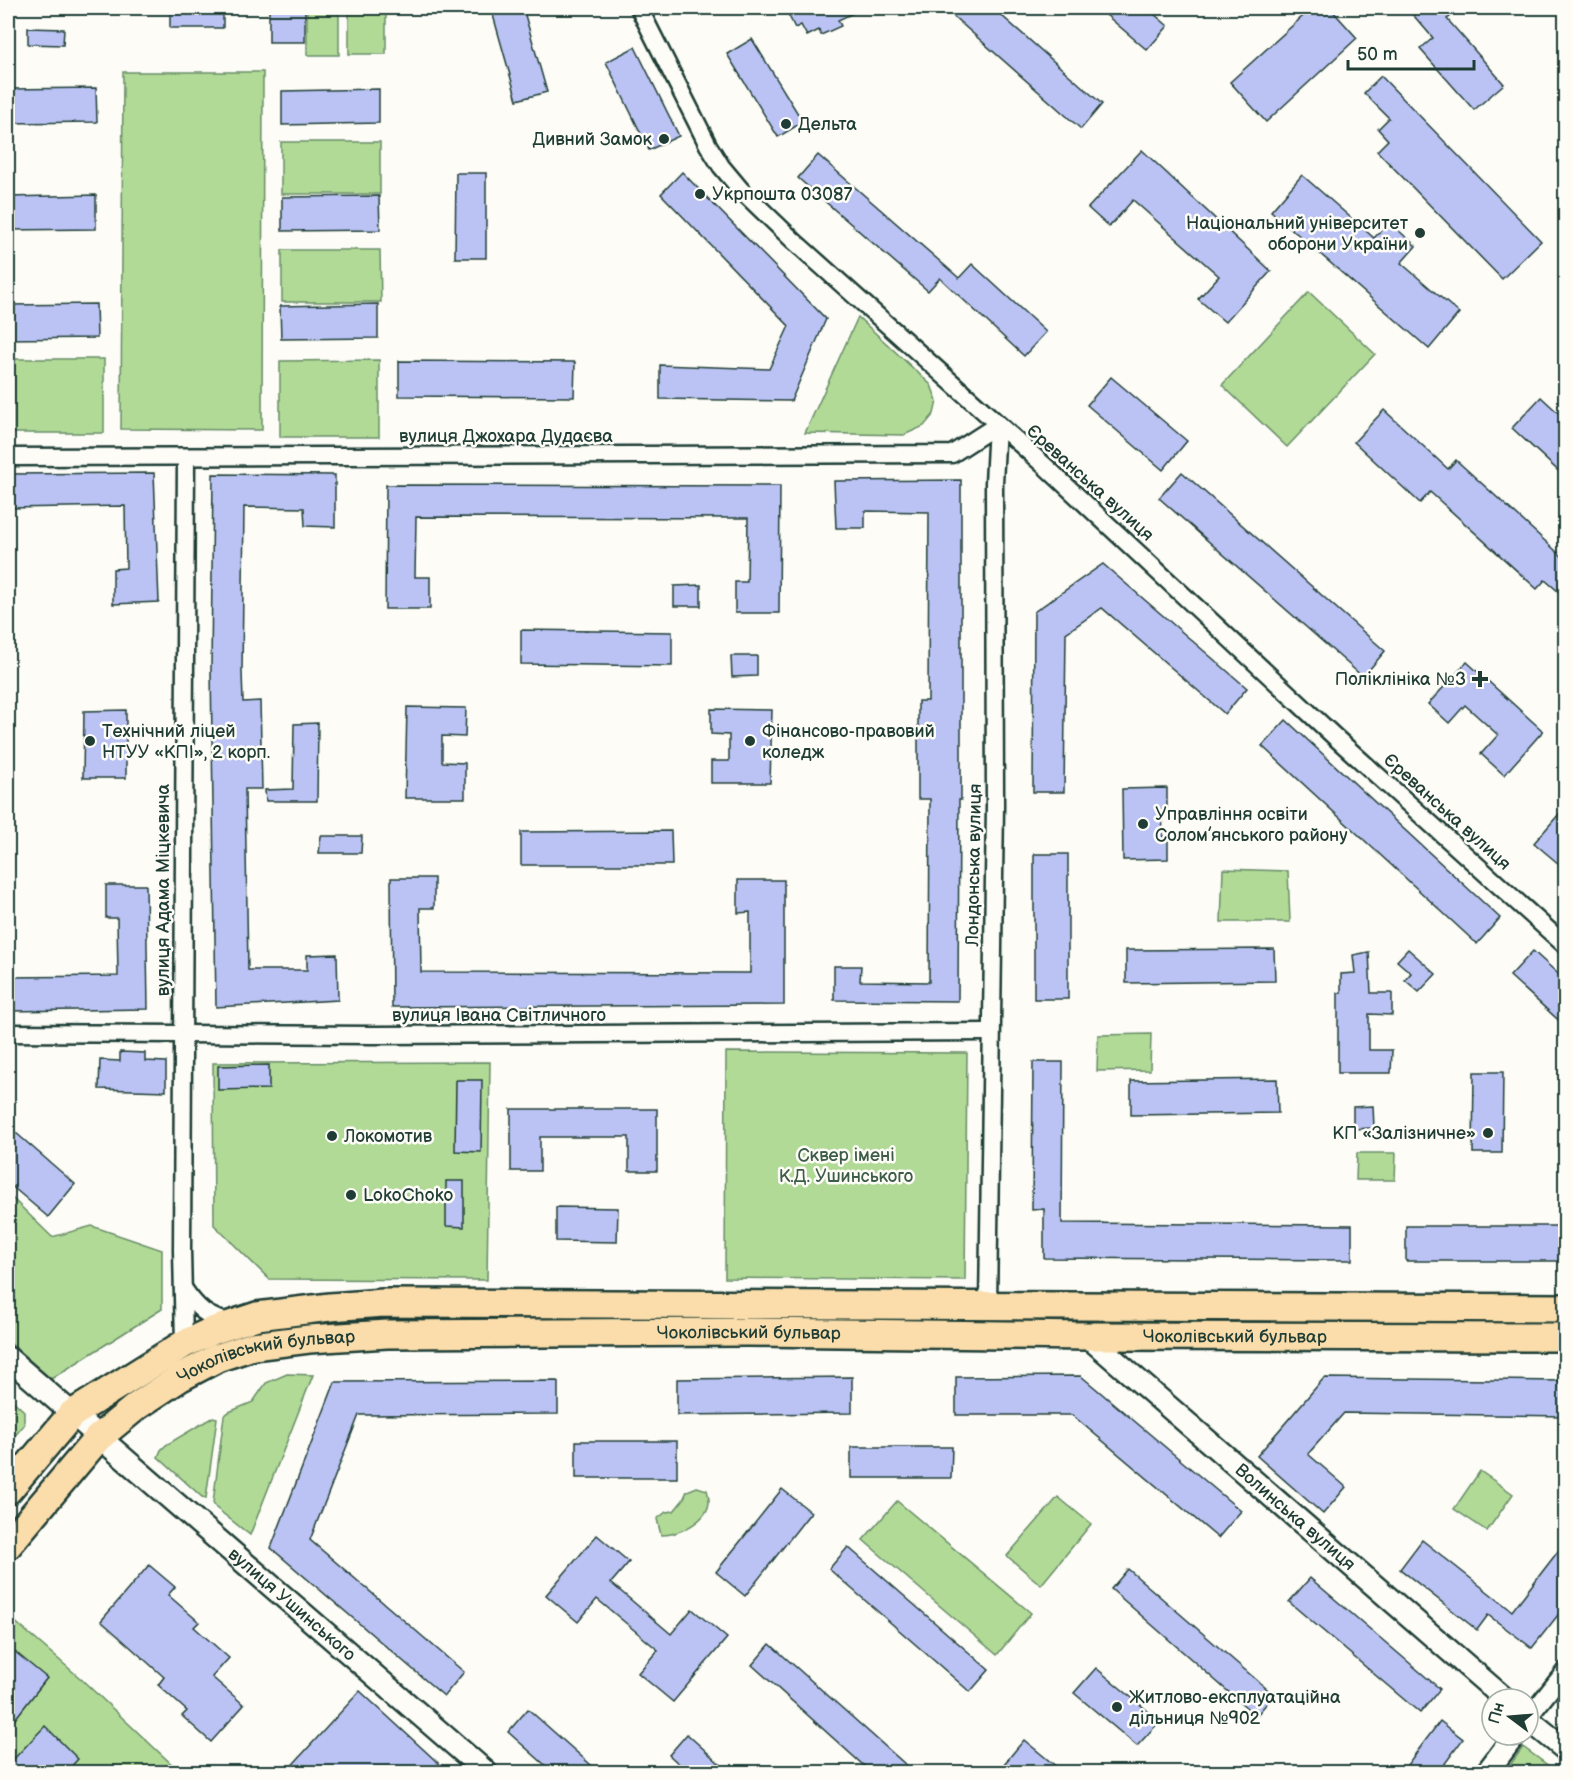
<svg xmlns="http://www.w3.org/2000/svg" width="1573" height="1780" font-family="'Balsamiq Sans',sans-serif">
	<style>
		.green { fill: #b1da97; stroke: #688c66; stroke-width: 1.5 }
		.building { fill: #bbc3f4; stroke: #1f3d34; stroke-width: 1.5 }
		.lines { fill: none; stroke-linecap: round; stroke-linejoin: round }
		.minor-casing { stroke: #1f3d34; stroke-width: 21 }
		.tertiary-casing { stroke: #1f3d34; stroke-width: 26 }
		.primary-casing { stroke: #1f3d34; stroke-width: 32 }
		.minor { stroke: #fdfcf7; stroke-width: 16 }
		.tertiary { stroke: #fdfcf7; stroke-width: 21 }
		.primary { stroke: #faddab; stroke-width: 27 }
		.poi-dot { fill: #1f3d34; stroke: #fdfcf7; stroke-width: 2 }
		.labels { text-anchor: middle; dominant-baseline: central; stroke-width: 5; stroke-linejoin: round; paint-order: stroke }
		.poi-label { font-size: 18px; fill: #1f3d34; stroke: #fdfcf7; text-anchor: start }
		.street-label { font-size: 18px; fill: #1f3d34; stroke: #fdfcf7 }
		.park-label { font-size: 18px; fill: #3c5c48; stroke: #fdfcf7 }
	</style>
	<rect width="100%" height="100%" fill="#fdfcf7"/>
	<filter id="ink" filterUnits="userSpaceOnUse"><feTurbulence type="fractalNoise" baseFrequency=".0167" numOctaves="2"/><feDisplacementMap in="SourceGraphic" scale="12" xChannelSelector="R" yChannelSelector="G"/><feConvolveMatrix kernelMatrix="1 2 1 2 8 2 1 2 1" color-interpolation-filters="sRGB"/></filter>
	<g filter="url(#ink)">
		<g class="green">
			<rect x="307" y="8" width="32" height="47"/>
			<rect x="349" y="8" width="37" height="46"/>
			<path d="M123,72H263L262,430L121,429Z"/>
			<rect x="281" y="142" width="99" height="52"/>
			<path d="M282,250H380L381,302H282Z"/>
			<path d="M1309,292L1375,354L1287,447L1222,385Z"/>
			<path d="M858,317L931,385L937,401L934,414L924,426L904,435L805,433Z"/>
			<rect x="8" y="359" width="96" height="74"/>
			<path d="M379,360V437H280V361Z"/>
			<path d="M1223,869L1288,871L1290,922H1221Z"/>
			<path d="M1151,1034L1150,1070L1097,1071L1098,1035Z"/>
			<path d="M726,1052L967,1053L965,1280L725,1278Z"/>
			<path d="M490,1062L487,1280L269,1279L214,1225L213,1063Z"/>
			<path d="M1357,1153H1396L1395,1180H1356Z"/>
			<path d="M8,1194L52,1237L92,1226L162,1250V1309L51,1379L8,1341Z"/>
			<path d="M287,1374L313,1375L250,1535L216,1508L213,1503L224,1416L229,1412L253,1402L266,1383Z"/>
			<path d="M8,1396L24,1411V1425L8,1444Z"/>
			<path d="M213,1417L217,1418L206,1498L202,1497L158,1457L161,1450L166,1445Z"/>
			<path d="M1480,1471L1513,1494L1487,1531L1454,1509Z"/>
			<path d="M697,1487L707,1490C708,1494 709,1497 709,1500C710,1520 678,1536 661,1535L657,1519L666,1512L674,1511L683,1500L687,1491Z"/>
			<path d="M1058,1497L1091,1524L1041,1585L1007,1556Z"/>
			<path d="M897,1501L1031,1613L997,1655L863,1540Z"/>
			<path d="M12,1619L80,1678L180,1772H8V1624Z"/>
			<path d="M1523,1747L1557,1772H1505Z"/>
		</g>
		<g class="building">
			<rect x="170" y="8" width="53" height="20"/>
			<rect x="269" y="8" width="36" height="34"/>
			<path d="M491,8H523L547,92L517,100Z"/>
			<path d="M785,8H864L838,20L841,26L821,35L819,30L807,36L801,25L795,28Z"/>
			<path d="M944,8H993L1102,104L1081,129Z"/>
			<path d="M1098,8H1147L1168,26L1147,50Z"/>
			<path d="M1312,8H1330L1357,38L1266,122L1230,82Z"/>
			<path d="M1407,8H1441L1450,17L1447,19L1504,84L1474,110L1420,49L1433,38Z"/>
			<path d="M28,28L64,29L63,45L28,44Z"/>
			<path d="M752,39L803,122L778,137L727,54Z"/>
			<path d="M635,47L679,136L649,150L606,62Z"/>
			<path d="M1381,76L1541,241L1502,279L1377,151L1388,140L1378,129L1389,118L1364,93Z"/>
			<path d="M96,88L97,122L8,123V89Z"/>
			<path d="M379,89V123L282,125V91Z"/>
			<path d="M1142,150L1271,271L1225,322L1198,299L1219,276L1133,200L1109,227L1088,208Z"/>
			<path d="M818,155L959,278L972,264L1046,332L1024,356L940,278L928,291L798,178Z"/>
			<path d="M682,172L826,319L791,401L660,399V365L769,369L789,326L661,194Z"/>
			<path d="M456,173H486V258H455Z"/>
			<path d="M1302,175L1374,238L1389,222L1416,246L1401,263L1459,313L1429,349L1271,211Z"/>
			<path d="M96,195V229L8,230V197Z"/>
			<path d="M379,196L380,230L282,231V197Z"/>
			<path d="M96,304L97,338L8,339V305Z"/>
			<path d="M378,304V338L281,339L280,306Z"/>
			<path d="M399,361L575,362L574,397L399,396Z"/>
			<path d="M1111,377L1187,441L1163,470L1087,405Z"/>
			<path d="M1541,397L1566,420V478L1512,428Z"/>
			<path d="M1384,410L1448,469L1456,460L1566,560V598L1545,580L1537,589L1430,492L1420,503L1354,442Z"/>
			<path d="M1182,472L1385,651L1363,677L1159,498Z"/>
			<path d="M154,473L159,602L113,604V569L126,568L125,506L8,508V474Z"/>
			<path d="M213,474L335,475V527L305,526L304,508L244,507L242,672L243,702L260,701L262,789H245L248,970H307V955L337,954L338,1000L216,1007L211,670Z"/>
			<path d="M961,480V800H959L958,1001L834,1000V966H861L860,981L929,982L930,799H918V701H928L929,512L865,511V528H836L834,481Z"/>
			<path d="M386,485L780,486L779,613H735V582H747L748,518L416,517L415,577H430V609H385Z"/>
			<path d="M1103,564L1247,688L1225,714L1102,608L1066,633L1064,792H1033L1034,612Z"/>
			<path d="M701,585V606H674V586Z"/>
			<path d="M521,630L672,632V666L521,664Z"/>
			<path d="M731,656H757V676L732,677Z"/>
			<path d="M1467,662L1543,731L1504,775L1481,754L1498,735L1465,705L1449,723L1428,704Z"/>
			<path d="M407,707L466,708L465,737L442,736V762L465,763V798H405Z"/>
			<path d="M711,709L772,710L770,783H711V761H729V735L711,734Z"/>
			<path d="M126,710V778H83L84,711Z"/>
			<path d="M1286,720L1500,918L1477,944L1262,746Z"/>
			<path d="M318,723L317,801H266L265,790L293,789L294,724Z"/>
			<path d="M1167,788V810H1162L1163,837H1168V859L1123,860L1122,789Z"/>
			<path d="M1566,806V870L1534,843Z"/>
			<path d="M671,831L672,865H521V832Z"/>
			<path d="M321,836H362L361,853H319Z"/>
			<rect x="1034" y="854" width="34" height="145"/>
			<path d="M391,878H434V908H420L421,972L750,973V912L738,913V880H784V1005L392,1007Z"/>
			<path d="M106,885H146L148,1009L8,1011V977L118,976L117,918H106Z"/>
			<path d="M1274,949L1275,981L1126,983V950Z"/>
			<path d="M1408,949L1436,974L1419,992L1405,980L1411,973L1397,961Z"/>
			<path d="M1533,951L1566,981V1027L1510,976Z"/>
			<path d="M1369,952L1371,993H1392V1015L1369,1014V1050H1392L1391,1073H1338V993H1341V974L1355,973L1353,955Z"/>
			<path d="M120,1052L145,1053V1061L166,1062V1091L99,1089L100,1060L120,1061Z"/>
			<path d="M1033,1062H1063L1062,1223L1352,1225V1260L1044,1258V1209L1032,1210Z"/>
			<path d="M269,1065V1089L218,1090V1066Z"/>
			<path d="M1474,1072H1503L1502,1153H1473Z"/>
			<path d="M1277,1079L1278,1113L1131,1115V1081Z"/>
			<path d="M456,1080H482L481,1152L455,1151Z"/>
			<path d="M1373,1106L1374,1128L1353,1129V1107Z"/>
			<path d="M511,1109H657V1171H629V1137H540V1171H511Z"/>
			<path d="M8,1126L75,1184L48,1217L8,1183Z"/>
			<path d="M446,1181H464V1227L446,1226Z"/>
			<path d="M556,1207L618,1208L617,1242L556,1241Z"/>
			<rect x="1406" y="1226" width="158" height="35"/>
			<path d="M1081,1376L1241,1511L1218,1538L1072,1415H956V1377Z"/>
			<path d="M852,1377V1413L677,1415V1379Z"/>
			<path d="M1324,1378L1566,1381V1416L1344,1413L1308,1454L1346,1487L1323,1514L1257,1456Z"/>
			<path d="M558,1381V1414L359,1415L310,1540L464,1672L444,1696L271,1548L335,1382Z"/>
			<rect x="576" y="1441" width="101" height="37"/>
			<path d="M851,1447H952L951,1478H851Z"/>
			<path d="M782,1489L811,1512L745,1596L716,1572Z"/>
			<path d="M597,1535L629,1562L611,1583L671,1634L692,1609L727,1638L673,1702L638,1673L658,1650L597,1599L578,1622L546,1595Z"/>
			<path d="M1422,1540L1512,1611L1566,1541V1605L1532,1648L1488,1615L1477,1630L1400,1569Z"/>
			<path d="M848,1547L989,1670L970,1692L829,1569Z"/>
			<path d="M149,1565L175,1587L168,1595L199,1622L194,1627L229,1658L212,1677L244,1705L211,1742L182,1716L187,1711L158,1685L164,1677L101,1621Z"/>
			<path d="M1128,1569L1274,1695L1256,1716L1111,1589Z"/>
			<path d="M1310,1578L1440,1689L1420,1713L1289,1602Z"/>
			<path d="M770,1644L915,1773H872L752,1665Z"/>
			<path d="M8,1646L47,1678L8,1728Z"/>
			<path d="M1096,1668L1160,1721L1137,1746L1074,1693Z"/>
			<path d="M360,1691L449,1773H285Z"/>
			<path d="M528,1709L600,1773H554L508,1732Z"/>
			<path d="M1440,1721L1463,1739L1438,1773H1401Z"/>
			<path d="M45,1726L78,1759L65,1773H8V1765Z"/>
			<path d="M687,1734L730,1773H689L669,1755Z"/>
			<path d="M1024,1740L1064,1773H1014L1004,1764Z"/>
		</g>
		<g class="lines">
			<defs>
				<g id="minor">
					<path d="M639,8L708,145L721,166L741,190L795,242L1046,467L1336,738L1566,946"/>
					<path d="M8,457L952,454L997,425"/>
					<path d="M8,1033L375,1035L991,1032"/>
					<path d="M183,1288C196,1307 208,1320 232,1322"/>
					<path d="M988,1305L995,806L994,483L997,425"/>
					<path d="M184,1344L182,1250L186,457"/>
					<path d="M1528,1718L1566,1670"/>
				</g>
				<g id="tertiary">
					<path id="s1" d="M1087,1336L1505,1699"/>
					<path id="s2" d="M8,1358L486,1772"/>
					<path d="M1528,1719L1566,1750"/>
					<path d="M1487,1772L1515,1735"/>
				</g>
				<g id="primary">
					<path d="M8,1490L72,1414L184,1344L212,1331L257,1316L330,1307L383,1303L1566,1308"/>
					<path id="s3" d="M8,1545L98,1438L137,1406L181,1377L217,1358L253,1346L309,1339L387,1334L748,1332L1087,1336L1566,1337"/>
				</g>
			</defs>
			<use href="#minor" class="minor-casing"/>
			<use href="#tertiary" class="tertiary-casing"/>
			<use href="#primary" class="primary-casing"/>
			<use href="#minor" class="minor"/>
			<use href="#tertiary" class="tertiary"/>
			<use href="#primary" class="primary"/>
		</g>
	</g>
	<g class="poi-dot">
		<circle cx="786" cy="124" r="6"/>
		<circle cx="664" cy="139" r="6"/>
		<circle cx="700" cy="194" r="6"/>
		<circle cx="1420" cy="233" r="6"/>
		<path d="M1477 670h6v6h6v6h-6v6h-6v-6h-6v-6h6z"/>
		<circle cx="90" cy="741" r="6"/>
		<circle cx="750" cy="741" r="6"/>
		<circle cx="1143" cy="824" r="6"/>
		<circle cx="1488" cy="1133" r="6"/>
		<circle cx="332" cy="1136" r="6"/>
		<circle cx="351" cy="1195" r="6"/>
		<circle cx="1117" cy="1707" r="6"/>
	</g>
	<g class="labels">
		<g class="poi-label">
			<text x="798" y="124">Дельта</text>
			<text x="652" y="139" text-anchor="end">Дивний Замок</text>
			<text x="712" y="194">Укрпошта 03087</text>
			<text x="1408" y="223" text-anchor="end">Національний університет<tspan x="1408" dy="21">оборони України</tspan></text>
			<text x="1466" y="679" text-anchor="end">Поліклініка №3</text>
			<text x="102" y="731">Технічний ліцей<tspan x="102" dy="21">НТУУ «КПІ», 2 корп.</tspan></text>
			<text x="762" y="731">Фінансово-правовий<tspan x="762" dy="21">коледж</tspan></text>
			<text x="1155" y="814">Управління освіти<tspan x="1155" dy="21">Солом’янського району</tspan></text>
			<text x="1476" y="1133" text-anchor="end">КП «Залізничне»</text>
			<text x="344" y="1136">Локомотив</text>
			<text x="363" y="1195">LokoChoko</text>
			<text x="1129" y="1697">Житлово-експлуатаційна<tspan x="1129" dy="21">дільниця №902</tspan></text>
		</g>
		<g class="street-label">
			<text x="506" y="436">вулиця Джохара Дудаєва</text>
			<text transform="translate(1090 483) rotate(42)">Єреванська вулиця</text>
			<text transform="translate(1447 812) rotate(42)">Єреванська вулиця</text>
			<text transform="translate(974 865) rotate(-89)">Лондонська вулиця</text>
			<text transform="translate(163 890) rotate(-90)">вулиця Адама Міцкевича</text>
			<text x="499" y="1015">вулиця Івана Світличного</text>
			<text stroke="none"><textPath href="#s3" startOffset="818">Чоколівський бульвар</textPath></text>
			<text stroke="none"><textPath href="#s3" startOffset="1304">Чоколівський бульвар</textPath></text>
			<text stroke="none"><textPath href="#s3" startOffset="332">Чоколівський бульвар</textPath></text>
			<text stroke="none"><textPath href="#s1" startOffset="276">Волинська вулиця</textPath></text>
			<text stroke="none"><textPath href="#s2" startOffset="376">вулиця Ушинського</textPath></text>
		</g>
		<g class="park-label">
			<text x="846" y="1155">Сквер імені<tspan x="846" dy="21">К.Д. Ушинського</tspan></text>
		</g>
	</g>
	<rect width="1573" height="1780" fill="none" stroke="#fdfcf7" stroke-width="30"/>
	<rect x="15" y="15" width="1543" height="1750" fill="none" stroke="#1f3d34" stroke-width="2" filter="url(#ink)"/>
	<g transform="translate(1510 1717) rotate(286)"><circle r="28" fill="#fdfcf7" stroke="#a4b0a9" stroke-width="1.5"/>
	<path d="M0-4.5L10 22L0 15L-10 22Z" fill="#1f3d34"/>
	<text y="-9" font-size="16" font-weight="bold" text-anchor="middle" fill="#1f3d34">Пн</text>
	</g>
	<path d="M1348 60v9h126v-9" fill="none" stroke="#1f3d34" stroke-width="3"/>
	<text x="1357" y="60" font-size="18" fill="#1f3d34" stroke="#fdfcf7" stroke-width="4.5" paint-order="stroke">50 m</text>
</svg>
